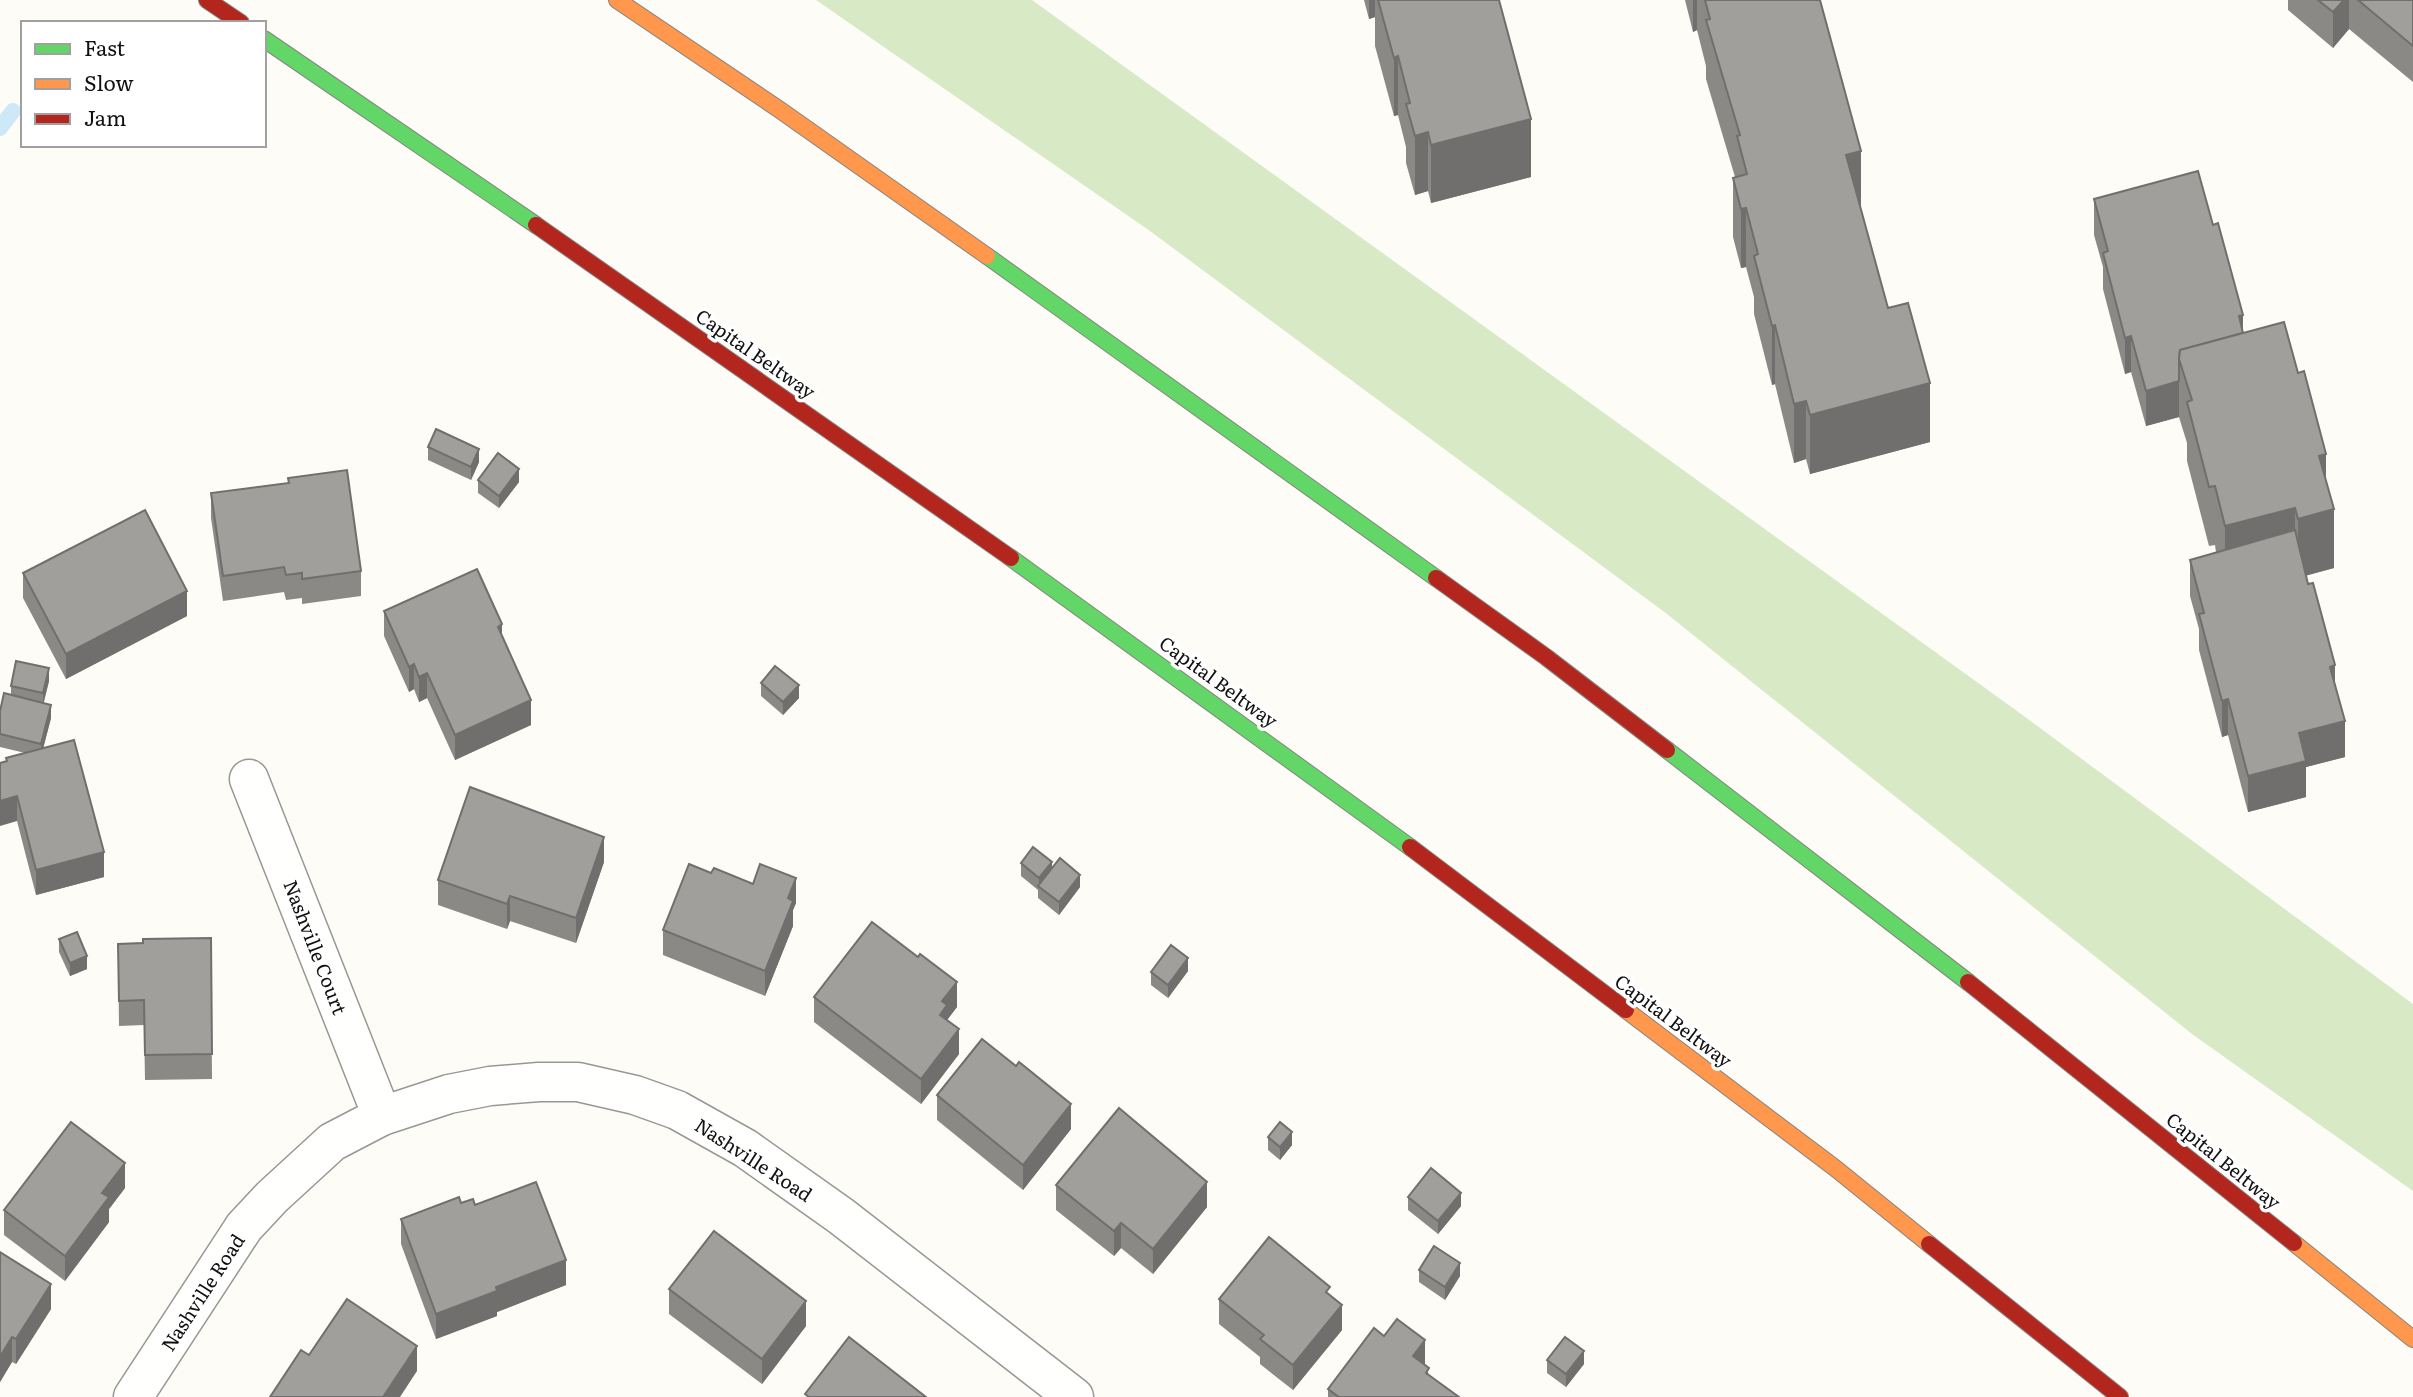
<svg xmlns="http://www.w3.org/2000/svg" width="2413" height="1397" font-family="Literata,serif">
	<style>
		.forest { fill: #d8eac5 }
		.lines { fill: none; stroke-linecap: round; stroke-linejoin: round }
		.stream { stroke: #cde8f7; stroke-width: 16 }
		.street-casing { stroke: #979795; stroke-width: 41 }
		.fast-casing { stroke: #858482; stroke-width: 18 }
		.slow-casing { stroke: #858482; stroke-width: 18 }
		.jam-casing { stroke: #858482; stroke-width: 18 }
		.street { stroke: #fffffe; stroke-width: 38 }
		.fast { stroke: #63d668; stroke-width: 16 }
		.slow { stroke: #ff974d; stroke-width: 16 }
		.jam { stroke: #b3261e; stroke-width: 16 }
		.wall { fill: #8a8986 }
		.shaded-wall { fill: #716f6d }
		.building { fill: #a19f9c; stroke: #716f6d; stroke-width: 2 }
		.labels { text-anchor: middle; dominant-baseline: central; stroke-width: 7; stroke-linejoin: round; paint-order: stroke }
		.street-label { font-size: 19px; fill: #111; stroke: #fff }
	</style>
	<rect width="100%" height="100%" fill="#fdfcf7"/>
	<path class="forest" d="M816,0H1032L2017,711L2413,1004V1191L2192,1034L1667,614L1150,231Z"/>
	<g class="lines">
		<path class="stream" d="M0,128L13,111"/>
		<defs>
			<g id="street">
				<path d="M249,779L382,1116"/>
				<path d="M133,1397L244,1227L272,1197L332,1142L382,1116L449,1094L490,1086L539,1082H578L635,1095L677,1110L745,1148L841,1216L1074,1397"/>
			</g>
			<g id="fast">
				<path d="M264,39L536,225"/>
				<path d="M987,256L1436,578"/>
				<path d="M1011,558L1410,847"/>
				<path d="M1667,750L1968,982"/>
			</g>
			<g id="slow">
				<path d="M617,0L780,110L987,256"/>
				<path d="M1626,1010L1835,1168L1929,1244"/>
				<path d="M2294,1243L2413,1339"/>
			</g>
			<g id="jam">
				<path d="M207,0L241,23"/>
				<path d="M536,225L1011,558"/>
				<path d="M1436,578L1546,657L1667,750"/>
				<path d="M1410,847L1626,1010"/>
				<path d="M1968,982L2294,1243"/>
				<path d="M1929,1244L2120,1397"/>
			</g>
		</defs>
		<use href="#street" class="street-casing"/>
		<use href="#fast" class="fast-casing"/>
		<use href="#slow" class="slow-casing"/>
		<use href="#jam" class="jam-casing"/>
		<use href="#street" class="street"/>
		<use href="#fast" class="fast"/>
		<use href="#slow" class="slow"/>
		<use href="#jam" class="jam"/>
	</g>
	<g class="wall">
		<path d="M1364,0H1499L1531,177L1431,203L1428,191L1415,195L1406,163V147L1398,115L1394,116L1375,46V17L1369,19Z"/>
		<path d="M1685,0H1820L1861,208L1888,308L1930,442L1810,474L1806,459L1794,463L1775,384L1772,385L1754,314V297L1746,267L1741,268L1733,237V178L1735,177L1706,79V66L1697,30L1693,32Z"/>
		<path d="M2288,0H2413V82L2349,29L2333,48L2288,10Z"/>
		<path d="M2094,199L2213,225L2243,315V333L2326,479L2334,568L2306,575L2335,683L2345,757L2306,767V797L2248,812L2228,735L2222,737L2199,650V629L2190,596V560L2216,552L2215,545L2209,546L2187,461V443L2179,417L2146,426L2131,372L2125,374L2103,289V267L2094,235Z"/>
		<path d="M428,447L479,462L471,480L428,460Z"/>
		<path d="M288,478L361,571V596L302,604V598L286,600L284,592L223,601L211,518V493L288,483Z"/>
		<path d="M478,480L519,482L499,508L478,493Z"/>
		<path d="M23,573L187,616L66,679L23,598Z"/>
		<path d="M384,611L502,636L531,725L455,760L427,698L419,702L414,689L409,692L384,636Z"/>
		<path d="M49,681L43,703L51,718L43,748L104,877L36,895L17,821L6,761V758L25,753L0,747V711L11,695V686Z"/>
		<path d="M761,683L799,698L783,715L761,696Z"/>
		<path d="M604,862L576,943L510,921L507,929L438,905V880Z"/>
		<path d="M1021,863L1052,868L1080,887L1059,915L1038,898V890L1021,876Z"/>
		<path d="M796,903L793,910V926L765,996L663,955V930Z"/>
		<path d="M211,938L212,1079L145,1080L144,1025L119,1026L118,944Z"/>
		<path d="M59,939L87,969L70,976L59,952Z"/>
		<path d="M1188,971L1168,998L1151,985V972Z"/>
		<path d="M814,997L957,1007L947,1020L959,1054L921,1104L814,1022Z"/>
		<path d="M937,1095L1071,1129L1023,1190L937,1120Z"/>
		<path d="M1268,1137L1292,1145L1280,1160L1268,1150Z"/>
		<path d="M1056,1185L1207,1207L1153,1274L1121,1248L1114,1256L1056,1210Z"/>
		<path d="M125,1188L109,1209V1222L65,1281L4,1235V1210Z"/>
		<path d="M1408,1197L1461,1206L1438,1234L1408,1210Z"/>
		<path d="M461,1203L475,1205L566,1285L497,1312V1316L436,1339L401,1244V1219Z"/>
		<path d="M0,1252L51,1309L16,1364L12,1362L0,1382Z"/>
		<path d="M1419,1270L1460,1276L1445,1300L1419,1282Z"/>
		<path d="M669,1289L806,1326L762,1384L669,1314Z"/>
		<path d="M1330,1295L1342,1330L1293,1390L1260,1364V1357L1219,1324V1299Z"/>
		<path d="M1547,1360L1584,1364L1566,1387L1547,1373Z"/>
		<path d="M1425,1365L1429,1375L1459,1397H1328V1389Z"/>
	</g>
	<g class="shaded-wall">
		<path d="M1369,0H1375V17L1369,19Z"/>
		<path d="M1693,0H1697V30L1693,32Z"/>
		<path d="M2344,0H2349V29L2333,48V12Z"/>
		<path d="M1398,56V115L1394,116V58Z"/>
		<path d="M1531,119V177L1431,203V145Z"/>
		<path d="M1428,132V191L1415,195V136Z"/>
		<path d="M1861,151V210L1846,155Z"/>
		<path d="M1746,208V267L1741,268V209Z"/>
		<path d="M2243,315V351L2239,316Z"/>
		<path d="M1775,325V384L1772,385V326Z"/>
		<path d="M2131,336V372L2125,374V338Z"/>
		<path d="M2179,381V417L2146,426V391Z"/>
		<path d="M1930,383V442L1810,474V415Z"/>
		<path d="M1806,401V459L1794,463V404Z"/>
		<path d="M479,449V462L471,480V467Z"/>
		<path d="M2326,454V512L2334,509V568L2298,578V519L2319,456Z"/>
		<path d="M519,469V482L499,508V496Z"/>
		<path d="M2295,508V566L2225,584V526Z"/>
		<path d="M187,591V616L66,679V654Z"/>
		<path d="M502,624V649L498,627Z"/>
		<path d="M414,664V689L409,692V667Z"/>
		<path d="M2335,665V701L2330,667Z"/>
		<path d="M49,668V681L43,706V693Z"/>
		<path d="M427,673V698L419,702V677Z"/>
		<path d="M799,685V698L783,715V702Z"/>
		<path d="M2228,699V735L2222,737V701Z"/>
		<path d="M531,700V725L455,760V735Z"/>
		<path d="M51,705V718L41,757V744Z"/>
		<path d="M2345,721V757L2306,767V797L2248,812V776L2299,733Z"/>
		<path d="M17,796V821L0,826V801Z"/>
		<path d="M604,837V862L576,943V918Z"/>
		<path d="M104,852V877L36,895V870Z"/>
		<path d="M1052,862V875L1039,887V878Z"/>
		<path d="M1080,875V887L1059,915V902Z"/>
		<path d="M796,878V903L793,910V926L765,996V971L788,898Z"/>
		<path d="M510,896V921L507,929V904Z"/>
		<path d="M87,956V969L70,976V963Z"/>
		<path d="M1188,958V971L1168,998V985Z"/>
		<path d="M957,982V1007L947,1020L940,1015L942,1001Z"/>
		<path d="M959,1029V1054L921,1104V1079Z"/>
		<path d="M1071,1104V1129L1023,1190V1165Z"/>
		<path d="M1292,1132V1145L1280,1160V1147Z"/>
		<path d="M125,1163V1188L109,1209V1222L65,1281V1256L102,1193Z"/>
		<path d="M1207,1182V1207L1153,1274V1249Z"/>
		<path d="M1461,1193V1206L1438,1234V1221Z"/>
		<path d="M1121,1223V1248L1114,1256V1231Z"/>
		<path d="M566,1260V1285L497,1312V1316L436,1339V1314L496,1287Z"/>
		<path d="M1460,1263V1276L1445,1300V1287Z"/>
		<path d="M51,1284V1309L16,1364V1339Z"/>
		<path d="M806,1301V1326L762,1384V1359Z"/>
		<path d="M1342,1305V1330L1293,1390V1365Z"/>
		<path d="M12,1337V1362L0,1382V1357Z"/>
		<path d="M1425,1340V1365L1413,1356Z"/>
		<path d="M417,1346V1371L400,1397H383Z"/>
		<path d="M1584,1351V1364L1566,1387V1374Z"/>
	</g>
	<g class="building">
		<path d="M1378,0H1499L1531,119L1431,145L1428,132L1415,136L1406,104L1410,103L1398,56L1394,58Z"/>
		<path d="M1705,0H1820L1861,151L1846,155L1888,308L1908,303L1930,383L1810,415L1806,401L1794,404L1775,325L1772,326L1754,256L1758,254L1746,208L1741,209L1733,178L1747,174L1737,136L1740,135L1706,20L1710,19Z"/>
		<path d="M2318,0H2344L2333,12Z"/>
		<path d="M2358,0H2413V46Z"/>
		<path d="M2198,171L2213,225L2218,223L2243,315L2239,316L2243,333L2180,350L2179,359V381L2146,391L2131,336L2125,338L2103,253L2108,251L2094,199Z"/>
		<path d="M2284,322L2298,373L2304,371L2326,454L2319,456L2334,509L2298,519L2295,508L2225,526L2215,486L2209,487L2187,402L2192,400L2179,359L2180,350Z"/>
		<path d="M436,429L479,449L471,467L428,447Z"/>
		<path d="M498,453L519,469L499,496L478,480Z"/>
		<path d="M347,470L361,571L302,579V573L286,575L284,567L223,576L211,493L289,483L288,478Z"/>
		<path d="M145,510L187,591L66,654L23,573Z"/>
		<path d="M2295,530L2308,584L2313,583L2335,665L2330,667L2345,721L2299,733L2306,761L2248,776L2228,699L2222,701L2199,614L2204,613L2190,560Z"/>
		<path d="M477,569L502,624L498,627L531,700L455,735L427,673L419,677L414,664L409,667L384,611Z"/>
		<path d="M16,661L49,668L43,693L11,686Z"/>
		<path d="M775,666L799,685L783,702L761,683Z"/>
		<path d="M4,693L51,705L41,744L0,734V711Z"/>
		<path d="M74,740L104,852L36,870L17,796L0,801V763L7,761L6,758Z"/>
		<path d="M470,787L604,837L576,918L510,896L507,904L438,880Z"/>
		<path d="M1033,847L1052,862L1039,878L1021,863Z"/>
		<path d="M1060,858L1080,875L1059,902L1038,886Z"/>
		<path d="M689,864L711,873L714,868L753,884L760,864L796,878L788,898L793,901L765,971L663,930Z"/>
		<path d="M872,922L918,957L920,954L957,982L942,1001L947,1005L940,1015L959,1029L921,1079L814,997Z"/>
		<path d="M77,932L87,956L70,963L59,939Z"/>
		<path d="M211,938L212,1054L145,1055L144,1000L119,1001L118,944L143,943V939Z"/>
		<path d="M1171,945L1188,958L1168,985L1151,972Z"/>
		<path d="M982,1039L1016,1066L1019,1062L1071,1104L1023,1165L937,1095Z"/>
		<path d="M1119,1108L1207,1182L1153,1249L1121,1223L1114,1231L1056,1185Z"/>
		<path d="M71,1122L125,1163L102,1193L109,1197L65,1256L4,1210Z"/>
		<path d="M1280,1122L1292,1132L1280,1147L1268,1137Z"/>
		<path d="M1431,1168L1461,1193L1438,1221L1408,1197Z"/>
		<path d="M536,1182L566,1260L496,1287L497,1291L436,1314L401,1219L459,1197L461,1203L473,1199L475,1205Z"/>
		<path d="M714,1231L806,1301L762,1359L669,1289Z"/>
		<path d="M1269,1237L1330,1287L1326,1292L1342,1305L1293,1365L1260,1339L1264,1335L1219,1299Z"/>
		<path d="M1434,1246L1460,1263L1445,1287L1419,1270Z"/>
		<path d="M0,1252L51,1284L16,1339L12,1337L0,1357Z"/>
		<path d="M347,1299L417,1346L383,1397H270L301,1350L309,1355Z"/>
		<path d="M1397,1319L1425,1340L1413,1356L1429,1368L1426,1373L1459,1397H1339L1328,1389L1374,1328L1384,1336Z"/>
		<path d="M849,1337L926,1397H809L805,1394Z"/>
		<path d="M1565,1337L1584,1351L1566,1374L1547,1360Z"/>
	</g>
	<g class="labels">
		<g class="street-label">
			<text transform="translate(756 353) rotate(35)">Capital Beltway</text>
			<text transform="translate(1219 681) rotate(36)">Capital Beltway</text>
			<text transform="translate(316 947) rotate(69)">Nashville Court</text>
			<text transform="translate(1674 1020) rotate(37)">Capital Beltway</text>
			<text transform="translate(754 1159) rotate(33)">Nashville Road</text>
			<text transform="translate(2224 1160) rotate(39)">Capital Beltway</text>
			<text transform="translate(202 1292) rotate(-57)">Nashville Road</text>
		</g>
	</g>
	<rect x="21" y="21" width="245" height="126" fill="#ffffff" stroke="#a0a0a0" stroke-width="2"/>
	<rect x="35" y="44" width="35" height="10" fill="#63d668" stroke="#a0a0a0" stroke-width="2"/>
	<text x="84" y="56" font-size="21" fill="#111111">Fast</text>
	<rect x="35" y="79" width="35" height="10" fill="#ff974d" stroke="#a0a0a0" stroke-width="2"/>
	<text x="84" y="91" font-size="21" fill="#111111">Slow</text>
	<rect x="35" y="114" width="35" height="10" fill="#b3261e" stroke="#a0a0a0" stroke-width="2"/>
	<text x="84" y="126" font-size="21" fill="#111111">Jam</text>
</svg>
